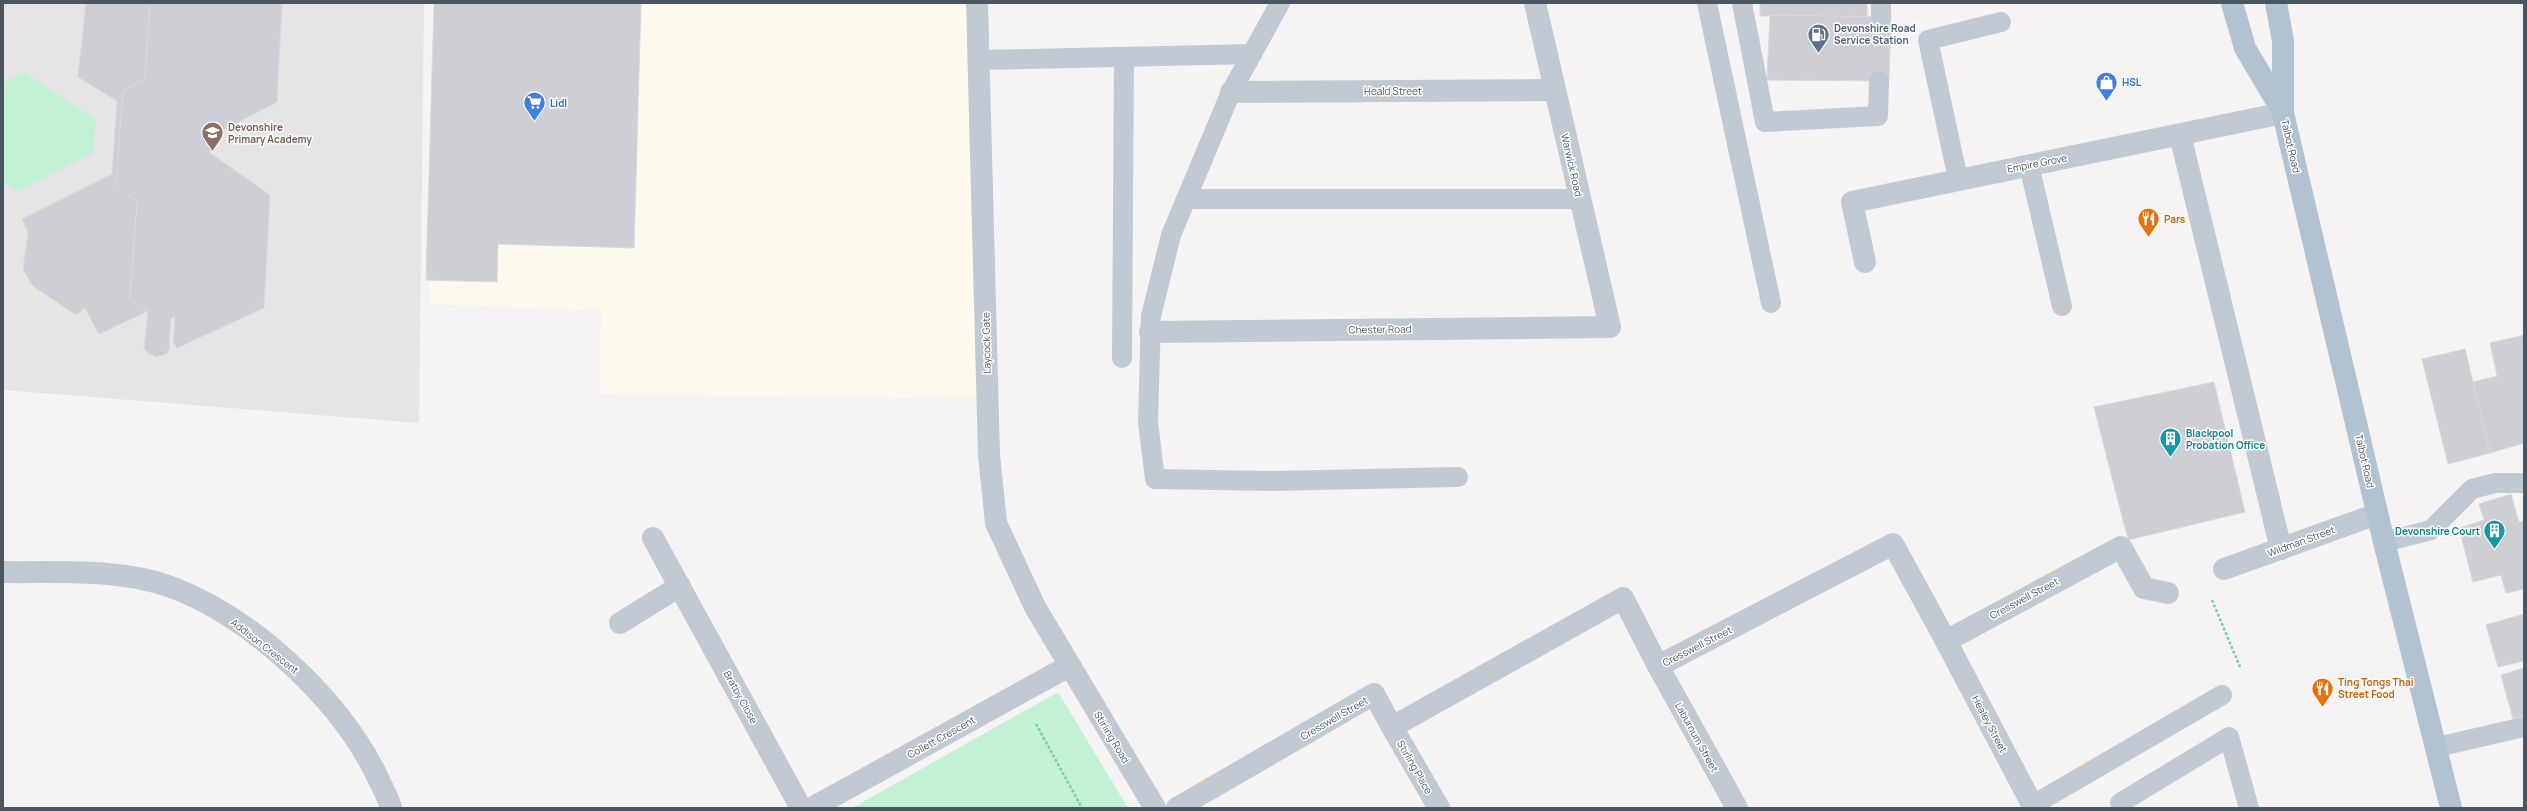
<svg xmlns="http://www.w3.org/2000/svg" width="2527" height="811" font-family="Manrope,sans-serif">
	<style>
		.commercial { fill: #fdf9ef }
		.education { fill: #e6e4e5 }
		.green { fill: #c3f1d5 }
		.building { fill: #cdcfd5; stroke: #d7d9de }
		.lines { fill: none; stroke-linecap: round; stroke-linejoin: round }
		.path { stroke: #7ad0a6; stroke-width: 2.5; stroke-dasharray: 3 2; stroke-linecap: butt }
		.service { stroke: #c1cad2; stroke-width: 20 }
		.minor { stroke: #c1cad2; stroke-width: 22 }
		.primary { stroke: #b3c2d1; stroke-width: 22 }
		.labels { text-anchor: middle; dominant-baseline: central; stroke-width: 3; stroke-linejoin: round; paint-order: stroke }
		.service-label { font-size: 10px; font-weight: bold; fill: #4e5e75; stroke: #fff; text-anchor: start }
		.shop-label { font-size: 10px; font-weight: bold; fill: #366cbe; stroke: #fff; text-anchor: start }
		.street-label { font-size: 10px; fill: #4a5661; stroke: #fff }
		.education-label { font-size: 10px; font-weight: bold; fill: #785e54; stroke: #fff; text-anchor: start }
		.food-label { font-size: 10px; font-weight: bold; fill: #c56008; stroke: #fff; text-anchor: start }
		.culture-label { font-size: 10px; font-weight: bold; fill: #0d838f; stroke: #fff; text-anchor: start }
	</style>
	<rect width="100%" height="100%" fill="#f5f3f3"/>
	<path class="commercial" d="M433,3H968L979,399L600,394L601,311L429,304Z"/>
	<path class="education" d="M3,3H424L419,423L3,390Z"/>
	<g class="green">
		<path d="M24,72L96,119L93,153L18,192L3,183V83Z"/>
		<path d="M1058,692L1128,808H852Z"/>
	</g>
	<g class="building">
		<path d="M86,3H150L145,78L123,91L116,185L137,202L130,298L148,311L99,334L85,308L76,315L33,286L23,269L28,232L22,219L112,174L117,101L78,77Z"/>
		<path d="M150,3H282L277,102L211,136L210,153L270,195L264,308L177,348L173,342L175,319L174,317L171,318L169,350L166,354L156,357L147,352L144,348L148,311L130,298L137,202L116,185L123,91L145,78Z"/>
		<path d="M434,3H641L634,248L498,244L497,282L426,280Z"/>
		<path d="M1760,3H1867V17L1760,16Z"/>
		<path d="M1770,15L1891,17L1889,81L1767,80Z"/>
		<path d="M2524,335V443L2490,453L2473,382L2497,376L2490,343Z"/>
		<path d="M2465,349L2490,453L2448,464L2422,359Z"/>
		<path d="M2214,382L2245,512L2128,540L2094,407Z"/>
		<path d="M2511,494L2519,522L2524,521V589L2506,593L2501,575L2473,582L2459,528L2484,520L2479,504Z"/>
		<path d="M2524,614V661L2498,667L2486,625Z"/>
		<path d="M2524,668V716L2513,719L2501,675Z"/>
	</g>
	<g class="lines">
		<g class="path">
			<path d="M2212,600L2240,667"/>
			<path d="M1036,724L1082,808"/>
		</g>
		<g class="service">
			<path d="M1280,3L1231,92L1171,235L1151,316L1148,422L1155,479L1273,481L1458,477"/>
			<path d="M1707,3L1771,303"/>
			<path d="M1742,3L1765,122L1878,116L1879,81"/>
			<path d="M1881,17V3"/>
			<path d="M979,60L1252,54"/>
			<path d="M2029,165L2062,306"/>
			<path d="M1958,179L1928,40L2001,22"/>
			<path d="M1186,199H1580"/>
			<path d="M1122,358L1124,58"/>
			<path d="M2384,542L2431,530L2472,489L2495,483H2524"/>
			<path d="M2437,747L2524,727"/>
			<path d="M2033,805L2222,695"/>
			<path d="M2123,808L2120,803L2229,737L2249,808"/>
		</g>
		<g class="minor">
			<path d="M977,3L989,455L996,523L1035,607L1155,808"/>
			<path d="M1231,92L1554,90"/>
			<path d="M2180,135L2281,549"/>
			<path d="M1865,262L1852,202L2283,113"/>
			<path d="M1150,332L1610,327L1535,3"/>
			<path d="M653,538L801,808"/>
			<path d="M2224,569L2377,514"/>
			<path d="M3,572C58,573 119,568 171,587C252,617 341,700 378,778C382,787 388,797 391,808"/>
			<path d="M620,623L680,586"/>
			<path d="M1946,641L2034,808"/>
			<path d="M1658,666L1737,808"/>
			<path d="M1392,727L1439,808"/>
			<path d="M812,808L1069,666"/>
			<path d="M1177,808L1374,694L1392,727L1623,598L1658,666L1893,544L1946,641L2121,547L2144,588L2168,593"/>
		</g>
		<g class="primary">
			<path d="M2232,3L2245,48L2283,112"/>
			<path d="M2276,3L2283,41V113L2384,542L2451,808"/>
		</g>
	</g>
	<defs>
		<symbol id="fuel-pin" viewBox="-11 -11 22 30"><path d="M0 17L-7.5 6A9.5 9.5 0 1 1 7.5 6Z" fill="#5c6f8a" stroke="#fff"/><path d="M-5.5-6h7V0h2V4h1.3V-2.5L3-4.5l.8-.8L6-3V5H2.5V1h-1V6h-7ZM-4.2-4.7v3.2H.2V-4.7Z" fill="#fff"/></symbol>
		<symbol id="shop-pin" viewBox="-11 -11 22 30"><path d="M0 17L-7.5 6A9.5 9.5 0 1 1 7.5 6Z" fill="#3f7fe0" stroke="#fff"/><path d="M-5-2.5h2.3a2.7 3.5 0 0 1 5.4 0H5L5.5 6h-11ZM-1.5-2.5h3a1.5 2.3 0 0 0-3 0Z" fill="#fff"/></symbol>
		<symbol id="supermarket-pin" viewBox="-11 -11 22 30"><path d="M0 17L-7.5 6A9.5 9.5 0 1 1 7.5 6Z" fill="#3f7fe0" stroke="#fff"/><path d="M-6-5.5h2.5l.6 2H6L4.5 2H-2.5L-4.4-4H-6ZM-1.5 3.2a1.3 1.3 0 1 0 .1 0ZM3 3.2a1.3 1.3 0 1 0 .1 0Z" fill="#fff"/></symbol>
		<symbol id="school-pin" viewBox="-11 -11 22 30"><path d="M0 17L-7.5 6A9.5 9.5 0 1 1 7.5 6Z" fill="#8d6e63" stroke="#fff"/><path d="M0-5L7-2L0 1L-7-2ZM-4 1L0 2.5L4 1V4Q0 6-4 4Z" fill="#fff"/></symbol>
		<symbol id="restaurant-pin" viewBox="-11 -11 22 30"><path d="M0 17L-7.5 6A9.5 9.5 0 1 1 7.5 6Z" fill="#e8710a" stroke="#fff"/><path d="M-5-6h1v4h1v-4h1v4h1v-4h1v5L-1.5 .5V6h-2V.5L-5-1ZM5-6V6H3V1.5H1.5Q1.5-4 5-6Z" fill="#fff"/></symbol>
		<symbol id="building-pin" viewBox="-11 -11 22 30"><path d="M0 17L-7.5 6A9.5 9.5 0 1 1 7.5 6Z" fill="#0f9aa8" stroke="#fff"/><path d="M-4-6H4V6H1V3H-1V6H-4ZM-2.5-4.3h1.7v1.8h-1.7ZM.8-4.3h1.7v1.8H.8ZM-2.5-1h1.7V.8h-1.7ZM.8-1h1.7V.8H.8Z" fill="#fff"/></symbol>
	</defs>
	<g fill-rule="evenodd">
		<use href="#fuel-pin" x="1806" y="22" width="25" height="34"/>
		<use href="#shop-pin" x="2094" y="70" width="25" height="34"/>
		<use href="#supermarket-pin" x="522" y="90" width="25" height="34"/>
		<use href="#school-pin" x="200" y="120" width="25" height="34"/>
		<use href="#restaurant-pin" x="2136" y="206" width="25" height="34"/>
		<use href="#building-pin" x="2158" y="426" width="25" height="34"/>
		<use href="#building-pin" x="2482" y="518" width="25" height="34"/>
		<use href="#restaurant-pin" x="2310" y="676" width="25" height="34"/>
	</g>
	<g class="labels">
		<g class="service-label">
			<text x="1834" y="28">Devonshire Road<tspan x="1834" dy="12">Service Station</tspan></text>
		</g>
		<g class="shop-label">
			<text x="2122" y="82">HSL</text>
			<text x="550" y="103">Lidl</text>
		</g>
		<g class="street-label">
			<text x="1393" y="91">Heald Street</text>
			<text transform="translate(2291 146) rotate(77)">Talbot Road</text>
			<text transform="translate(2037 163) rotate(-11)">Empire Grove</text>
			<text transform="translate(1572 165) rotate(77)">Warwick Road</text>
			<text transform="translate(1380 329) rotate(-1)">Chester Road</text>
			<text transform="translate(986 343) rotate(-91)">Laycock Gate</text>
			<text transform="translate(2365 461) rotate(77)">Talbot Road</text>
			<text transform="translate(2301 541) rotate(-20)">Wildman Street</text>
			<text transform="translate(2024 598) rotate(-28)">Cresswell Street</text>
			<text transform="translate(265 646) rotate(38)">Addison Crescent</text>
			<text transform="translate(1697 646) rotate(-27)">Cresswell Street</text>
			<text transform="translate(741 697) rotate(61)">Bratby Close</text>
			<text transform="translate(1334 718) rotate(-30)">Cresswell Street</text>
			<text transform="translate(1990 724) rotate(62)">Healey Street</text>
			<text transform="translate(941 737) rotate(-29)">Collett Crescent</text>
			<text transform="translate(1112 737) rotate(59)">Stirling Road</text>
			<text transform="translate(1697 737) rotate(61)">Laburnum Street</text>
			<text transform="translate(1415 767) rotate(60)">Stirling Place</text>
		</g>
		<g class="education-label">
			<text x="228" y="127">Devonshire<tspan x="228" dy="12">Primary Academy</tspan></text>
		</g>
		<g class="food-label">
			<text x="2164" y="219">Pars</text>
			<text x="2338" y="682">Ting Tongs Thai<tspan x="2338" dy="12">Street Food</tspan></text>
		</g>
		<g class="culture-label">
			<text x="2186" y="433">Blackpool<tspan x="2186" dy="12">Probation Office</tspan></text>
			<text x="2480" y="531" text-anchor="end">Devonshire Court</text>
		</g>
	</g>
	<rect width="2527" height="811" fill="none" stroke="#4a5661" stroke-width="8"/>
</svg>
